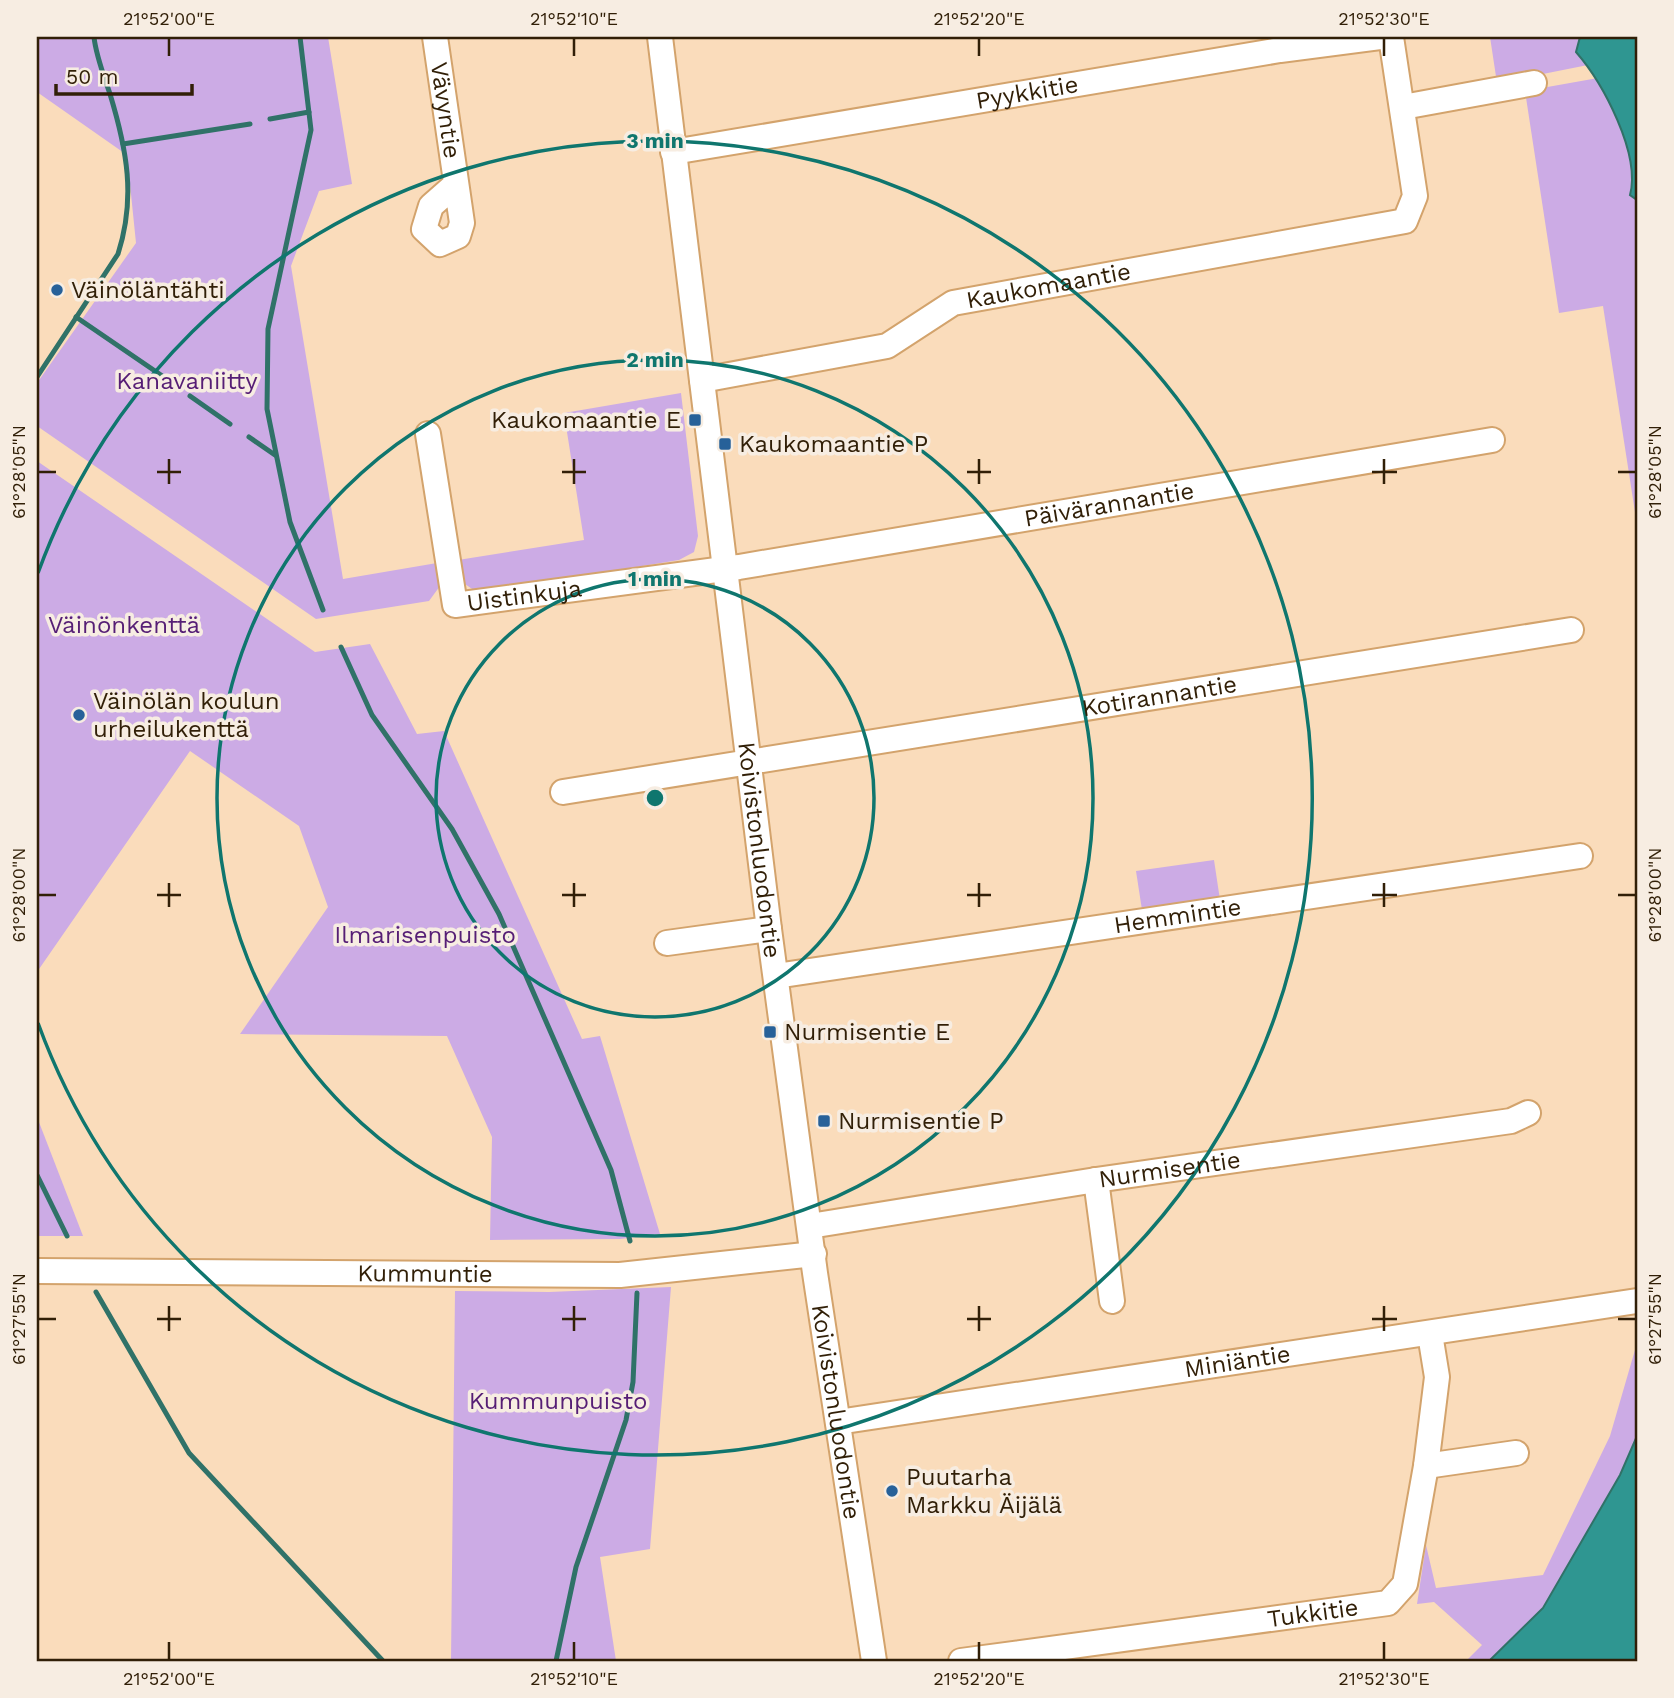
<svg xmlns="http://www.w3.org/2000/svg" width="1674" height="1698" font-family="'Work Sans',sans-serif">
	<style>
		.green { fill: #ccabe5 }
		.water { fill: #2f9691; stroke: #307268; stroke-width: 2 }
		.lines { fill: none; stroke-linecap: round; stroke-linejoin: round }
		.stream { stroke: #307268; stroke-width: 5 }
		.minor-casing { stroke: #d3a36c; stroke-width: 28 }
		.minor { stroke: #fff; stroke-width: 24 }
		.ticks { fill: none; stroke: #311f07; stroke-width: 2.5 }
		.ring { fill: none; stroke: #0f766e; stroke-width: 3.5 }
		.poi-dot { fill: #276199; stroke: #f7ede2; stroke-width: 2.5 }
		.labels { text-anchor: middle; dominant-baseline: central; stroke-width: 7; stroke-linejoin: round; paint-order: stroke }
		.street-label { font-size: 24px; fill: #311f07; stroke: #f7ede2 }
		.poi-label { font-size: 24px; fill: #311f07; stroke: #f7ede2; text-anchor: start }
		.park-label { font-size: 24px; fill: #561e75; stroke: #f7ede2 }
		.centre { fill: #0f766e; stroke: #f7ede2; stroke-width: 3.5 }
		.ring-label { font-size: 21px; text-anchor: middle; font-weight: bold; fill: #0f766e; stroke: #f7ede2; stroke-width: 7; stroke-linejoin: round; paint-order: stroke }
		.neatline { fill: none; stroke: #311f07; stroke-width: 2.5 }
		.ticks-label { font-size: 18px; text-anchor: middle; fill: #311f07 }
	</style>
	<rect width="100%" height="100%" fill="#fadcbb"/>
	<g class="green">
		<path d="M37,37H328L352,184L319,191L291,266L343,579L437,563L440,586L429,601L316,619L37,426V383L136,243L127,155L37,92Z"/>
		<path d="M1490,37H1580L1576,52L1588,65L1497,83Z"/>
		<path d="M1598,78C1612,112 1640,158 1631,195L1637,200V525L1603,306L1559,313L1525,91Z"/>
		<path d="M681,393L698,536L694,552L679,560L478,593L462,582L458,560L584,540L564,413Z"/>
		<path d="M37,461L315,652L370,644L417,734L444,731L582,1039L600,1036L660,1234L620,1239L490,1240L492,1137L447,1036L240,1034L328,907L299,826L190,751L37,972Z"/>
		<path d="M1214,860L1220,900L1142,910L1136,871Z"/>
		<path d="M37,1117L83,1236H37Z"/>
		<path d="M671,1287L650,1549L600,1557L616,1661H451L455,1291L549,1292Z"/>
		<path d="M1637,1343V1436L1620,1475L1543,1608L1489,1661H1466L1482,1645L1434,1602L1417,1604L1426,1545L1436,1588L1543,1575L1610,1436Z"/>
	</g>
	<g class="water">
		<path d="M1580,37H1637V200L1630,195C1641,154 1603,83 1576,52Z"/>
		<path d="M1637,1436V1661H1489L1543,1608L1620,1475Z"/>
	</g>
	<g class="lines">
		<g class="stream">
			<path d="M300,37L311,130L268,329L267,409L290,522L323,610"/>
			<path d="M270,119L309,112"/>
			<path d="M123,144L250,124"/>
			<path d="M76,317L174,384"/>
			<path d="M37,377L118,254C136,198 127,150 110,94C104,76 96,56 94,37"/>
			<path d="M190,396L230,424"/>
			<path d="M249,437L275,455"/>
			<path d="M341,647L372,715L452,829L499,914L611,1170L630,1241"/>
			<path d="M37,1175L67,1236"/>
			<path d="M96,1292L189,1453L383,1661"/>
			<path d="M556,1661L576,1567L626,1420L633,1382L637,1293"/>
		</g>
		<defs>
			<g id="minor">
				<path id="s1" d="M435,37L462,223L458,236L440,244L424,229L431,206L456,184"/>
				<path id="s2" d="M660,37L769,929L815,1273L874,1661"/>
				<path d="M1403,107L1534,83"/>
				<path id="s3" d="M673,152L1280,50L1380,37"/>
				<path id="s4" d="M702,380L887,346L953,303L1405,221L1415,196L1391,37"/>
				<path id="s5" d="M428,434L455,605L739,567L1492,440"/>
				<path id="s6" d="M563,792L1571,630"/>
				<path d="M667,943L769,929"/>
				<path id="s7" d="M776,976L1580,856"/>
				<path d="M1096,1180L1112,1301"/>
				<path id="s8" d="M810,1226L1096,1180L1511,1121L1528,1113"/>
				<path id="s9" d="M37,1271L620,1275L814,1254"/>
				<path id="s10" d="M838,1422L1637,1301"/>
				<path d="M1426,1466L1516,1453"/>
				<path id="s11" d="M961,1661L1388,1603L1405,1584L1426,1466L1437,1377L1430,1334"/>
			</g>
		</defs>
		<use href="#minor" class="minor-casing"/>
		<use href="#minor" class="minor"/>
	</g>
	<path class="ticks" d="M169,38V56M574,38V56M979,38V56M1384,38V56M169,459V484M574,459V484M979,459V484M1384,459V484M38,472H56M157,472H181M562,472H586M967,472H991M1372,472H1397M1618,472H1636M169,883V907M574,883V907M979,883V907M1384,883V907M38,895H56M157,895H181M562,895H586M967,895H991M1372,895H1397M1618,895H1636M169,1306V1331M574,1306V1331M979,1306V1331M1384,1306V1331M38,1319H56M157,1319H181M562,1319H586M967,1319H991M1372,1319H1397M1618,1319H1636M169,1642V1660M574,1642V1660M979,1642V1660M1384,1642V1660"/>
	<g class="ring">
		<circle cx="655" cy="798" r="219"/>
		<circle cx="655" cy="798" r="438"/>
		<path d="M38 573A657 657 0 1 1 38 1023"/>
	</g>
	<g class="poi-dot">
		<circle cx="57" cy="290" r="7"/>
		<rect x="688" y="413" width="14" height="14" rx="3.5"/>
		<rect x="718" y="437" width="14" height="14" rx="3.5"/>
		<circle cx="79" cy="715" r="7"/>
		<rect x="763" y="1025" width="14" height="14" rx="3.5"/>
		<rect x="817" y="1114" width="14" height="14" rx="3.5"/>
		<circle cx="892" cy="1491" r="7"/>
	</g>
	<g class="labels">
		<g class="street-label">
			<text stroke="none"><textPath href="#s3" startOffset="359">Pyykkitie</textPath></text>
			<text stroke="none"><textPath href="#s1" startOffset="74">Vävyntie</textPath></text>
			<text stroke="none"><textPath href="#s4" startOffset="364">Kaukomaantie</textPath></text>
			<text stroke="none"><textPath href="#s5" startOffset="835">Päivärannantie</textPath></text>
			<text stroke="none"><textPath href="#s5" startOffset="243">Uistinkuja</textPath></text>
			<text stroke="none"><textPath href="#s6" startOffset="604">Kotirannantie</textPath></text>
			<text stroke="none"><textPath href="#s2" startOffset="819">Koivistonluodontie</textPath></text>
			<text stroke="none"><textPath href="#s7" startOffset="406">Hemmintie</textPath></text>
			<text stroke="none"><textPath href="#s8" startOffset="364">Nurmisentie</textPath></text>
			<text stroke="none"><textPath href="#s9" startOffset="388">Kummuntie</textPath></text>
			<text stroke="none"><textPath href="#s10" startOffset="404">Miniäntie</textPath></text>
			<text stroke="none"><textPath href="#s2" startOffset="1386">Koivistonluodontie</textPath></text>
			<text stroke="none"><textPath href="#s11" startOffset="355">Tukkitie</textPath></text>
		</g>
		<g class="poi-label">
			<text x="71" y="290">Väinöläntähti</text>
			<text x="681" y="420" text-anchor="end">Kaukomaantie E</text>
			<text x="739" y="444">Kaukomaantie P</text>
			<text x="93" y="701">Väinölän koulun<tspan x="93" dy="28">urheilukenttä</tspan></text>
			<text x="784" y="1032">Nurmisentie E</text>
			<text x="838" y="1121">Nurmisentie P</text>
			<text x="906" y="1477">Puutarha<tspan x="906" dy="28">Markku Äijälä</tspan></text>
		</g>
		<g class="park-label">
			<text x="187" y="381">Kanavaniitty</text>
			<text x="124" y="625">Väinönkenttä</text>
			<text x="425" y="935">Ilmarisenpuisto</text>
			<text x="558" y="1401">Kummunpuisto</text>
		</g>
	</g>
	<circle cx="655" cy="798" r="10" class="centre"/>
	<g class="ring-label">
		<text x="655" y="148">3 min</text>
		<text x="655" y="367">2 min</text>
		<text x="655" y="586">1 min</text>
	</g>
	<rect width="1674" height="1698" fill="none" stroke="#f7ede2" stroke-width="77"/>
	<path d="M56 84v10h136v-10" fill="none" stroke="#311f07" stroke-width="3.5"/>
	<text x="66" y="84" font-size="21" fill="#311f07" stroke="#f7ede2" stroke-width="5" paint-order="stroke">50 m</text>
	<rect x="38" y="38" width="1598" height="1622" class="neatline"/>
	<g class="ticks-label">
		<text x="169" y="25">21°52'00"E</text>
		<text x="574" y="25">21°52'10"E</text>
		<text x="979" y="25">21°52'20"E</text>
		<text x="1384" y="25">21°52'30"E</text>
		<text transform="translate(19 472) rotate(-90)" y="6">61°28'05"N</text>
		<text transform="translate(1655 472) rotate(-90)" y="6">61°28'05"N</text>
		<text transform="translate(19 895) rotate(-90)" y="6">61°28'00"N</text>
		<text transform="translate(1655 895) rotate(-90)" y="6">61°28'00"N</text>
		<text transform="translate(19 1319) rotate(-90)" y="6">61°27'55"N</text>
		<text transform="translate(1655 1319) rotate(-90)" y="6">61°27'55"N</text>
		<text x="169" y="1685">21°52'00"E</text>
		<text x="574" y="1685">21°52'10"E</text>
		<text x="979" y="1685">21°52'20"E</text>
		<text x="1384" y="1685">21°52'30"E</text>
	</g>
</svg>
